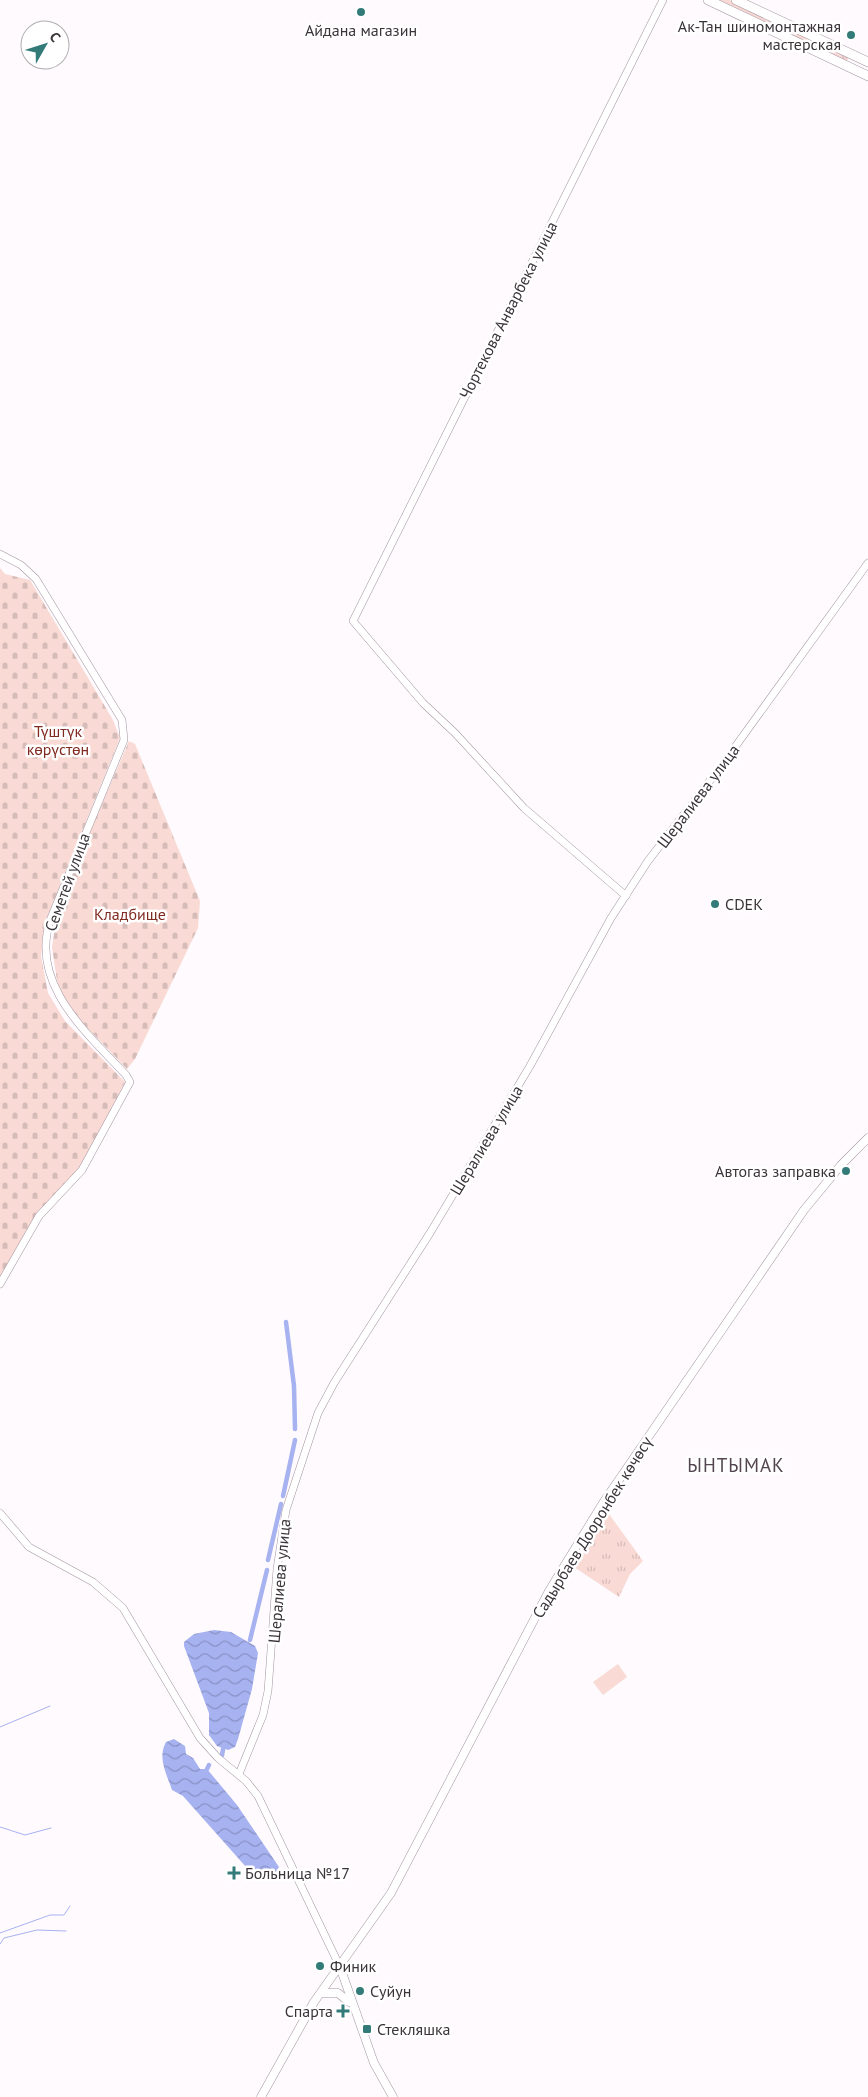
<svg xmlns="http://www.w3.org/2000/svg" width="868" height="2097" font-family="'PT Sans',sans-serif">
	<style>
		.grass { fill: url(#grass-tufts) }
		.cemetery { fill: url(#cemetery-stones) }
		.pitch { fill: #f9dad5 }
		.water { fill: url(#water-waves) }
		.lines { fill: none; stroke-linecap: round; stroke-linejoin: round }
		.stream { stroke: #a7b2f1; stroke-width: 1 }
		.canal { stroke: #a7b2f1; stroke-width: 4.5 }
		.tertiary-casing { stroke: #a394a0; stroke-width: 8 }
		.secondary-casing { stroke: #a394a0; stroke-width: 9 }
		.primary-casing { stroke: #a394a0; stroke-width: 10 }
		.tertiary { stroke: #fff; stroke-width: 7 }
		.secondary { stroke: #fff; stroke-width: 8 }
		.primary { stroke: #fff; stroke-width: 9 }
		.poi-dot { fill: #327b78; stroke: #fff; stroke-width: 2 }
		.labels { text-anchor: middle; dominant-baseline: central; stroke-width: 5; stroke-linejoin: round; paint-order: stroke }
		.poi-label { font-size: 16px; fill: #3b353a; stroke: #fff; text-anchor: start }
		.street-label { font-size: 16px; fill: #3b353a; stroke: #fff }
		.park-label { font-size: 16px; fill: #802a20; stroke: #fff }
		.quarter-label { font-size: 19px; letter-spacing: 1px; fill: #534650; stroke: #fff }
	</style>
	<defs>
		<pattern id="grass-tufts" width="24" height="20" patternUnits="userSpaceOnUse" patternTransform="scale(1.25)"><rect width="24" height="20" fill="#f9dad5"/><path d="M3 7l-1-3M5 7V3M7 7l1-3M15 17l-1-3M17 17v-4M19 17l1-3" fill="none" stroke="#d6bcb8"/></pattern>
		<pattern id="cemetery-stones" width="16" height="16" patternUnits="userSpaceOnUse" patternTransform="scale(1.25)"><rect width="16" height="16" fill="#f9dad5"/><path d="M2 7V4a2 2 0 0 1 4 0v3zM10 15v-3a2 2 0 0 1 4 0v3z" fill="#d6bcb8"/></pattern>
		<pattern id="water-waves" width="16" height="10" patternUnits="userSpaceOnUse" patternTransform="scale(1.25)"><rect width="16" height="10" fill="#a7b2f1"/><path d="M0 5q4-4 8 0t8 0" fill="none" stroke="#8992c4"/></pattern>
	</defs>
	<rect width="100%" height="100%" fill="#fefafd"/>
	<g class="grass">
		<path d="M716,0H730L849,57L846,62Z"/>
		<path d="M609,1514L643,1561L630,1574L619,1597L574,1567Z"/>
	</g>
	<g class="cemetery">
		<path d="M0,568L5,574L30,580L113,720L120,738L46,920L41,956L48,993L65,1021L125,1082L75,1182L30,1227L0,1281Z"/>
		<path d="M129,741L135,744L200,901L198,928L135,1059L127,1069L71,1011L58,987L52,947L57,915L71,876Z"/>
	</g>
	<path class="pitch" d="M618,1664L627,1677L603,1695L593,1682Z"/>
	<g class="water">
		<path d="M214,1630L231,1632L255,1646L258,1653L252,1689L238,1739L235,1747L228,1750L217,1746L209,1735V1713L184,1646V1642L194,1634Z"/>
		<path d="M174,1739L185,1746L186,1754L193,1758L200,1769H207L237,1805L279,1867L273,1878L258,1874L254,1876L183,1796L172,1790C167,1775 157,1758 166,1742Z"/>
	</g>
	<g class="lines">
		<g class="stream">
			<path d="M0,1727L50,1706"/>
			<path d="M0,1827L25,1835L51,1828"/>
			<path d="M0,1933L50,1915H64L70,1906"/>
			<path d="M0,1944L4,1938L37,1930L66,1931"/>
		</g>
		<g class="canal">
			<path d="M286,1322L294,1386L295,1429"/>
			<path d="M283,1496L295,1440"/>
			<path d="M268,1560L281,1504"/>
			<path d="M250,1640L267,1570"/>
			<path d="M222,1755L224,1744"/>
			<path d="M207,1769L209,1765"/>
		</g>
		<defs>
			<g id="tertiary">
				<path d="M0,554L21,565L36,579L122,720L124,740L51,918C28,983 86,1032 126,1075L130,1082L82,1170L39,1216L0,1284"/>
				<path d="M626,896L524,808L455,733L423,703L353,621L663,0"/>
				<path d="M0,1513L29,1547L93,1582L123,1608L200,1738L218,1758L246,1781L258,1796L340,1967"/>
				<path d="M239,1774L263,1715L268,1691L277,1569L286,1510L318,1413L334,1383L430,1233L530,1066L611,918L648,861L722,765L868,563"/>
			</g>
			<g id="secondary">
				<path d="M340,1967L374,2063L393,2097"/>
				<path d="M321,1993H338L349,2002"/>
				<path d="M261,2097L314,2002L391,1893L549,1591L603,1503L804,1210L841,1165L868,1138"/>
			</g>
			<g id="primary">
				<path d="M708,0L868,76"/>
				<path d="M736,0L868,62"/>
			</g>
		</defs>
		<use href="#tertiary" class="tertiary-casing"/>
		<use href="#secondary" class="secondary-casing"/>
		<use href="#primary" class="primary-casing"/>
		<use href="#tertiary" class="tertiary"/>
		<use href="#secondary" class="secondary"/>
		<use href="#primary" class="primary"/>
	</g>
	<g class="poi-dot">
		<circle cx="361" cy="12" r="5"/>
		<circle cx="851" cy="35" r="5"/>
		<circle cx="715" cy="904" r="5"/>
		<circle cx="846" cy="1171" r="5"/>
		<path d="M231.5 1865.5h5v5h5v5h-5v5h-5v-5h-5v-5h5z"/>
		<circle cx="320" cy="1966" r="5"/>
		<circle cx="360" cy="1991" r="5"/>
		<path d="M340.5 2003.5h5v5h5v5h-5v5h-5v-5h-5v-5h5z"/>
		<rect x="362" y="2024" width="10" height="10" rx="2.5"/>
	</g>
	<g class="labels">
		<g class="poi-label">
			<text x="841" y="26" text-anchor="end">Ак-Тан шиномонтажная<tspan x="841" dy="18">мастерская</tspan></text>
			<text x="361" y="30" text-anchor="middle">Айдана магазин</text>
			<text x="725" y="904">CDEK</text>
			<text x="836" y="1171" text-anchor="end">Автогаз заправка</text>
			<text x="245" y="1873">Больница №17</text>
			<text x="330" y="1966">Финик</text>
			<text x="370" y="1991">Суйун</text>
			<text x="333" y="2011" text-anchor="end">Спарта</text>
			<text x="377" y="2029">Стекляшка</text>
		</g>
		<g class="street-label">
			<text transform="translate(508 310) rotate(-63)">Чортекова Анварбека улица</text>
			<text transform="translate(698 796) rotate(-53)">Шералиева улица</text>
			<text transform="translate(67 882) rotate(-70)">Семетей улица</text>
			<text transform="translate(486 1140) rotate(-59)">Шералиева улица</text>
			<text transform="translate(592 1527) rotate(-58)">Садырбаев Дооронбек көчөсү</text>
			<text transform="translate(279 1581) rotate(-85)">Шералиева улица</text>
		</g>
		<g class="park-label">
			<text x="58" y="731">Түштүк<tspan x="58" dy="18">көрүстөн</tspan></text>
			<text x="130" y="914">Кладбище</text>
		</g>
		<g class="quarter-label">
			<text x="736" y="1465">ЫНТЫМАК</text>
		</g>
	</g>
	<g transform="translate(45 45) rotate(51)"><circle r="24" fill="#ffffff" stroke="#b1aeb0"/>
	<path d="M0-4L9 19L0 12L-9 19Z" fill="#327b78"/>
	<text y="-8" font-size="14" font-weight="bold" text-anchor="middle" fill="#3b353a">С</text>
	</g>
</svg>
